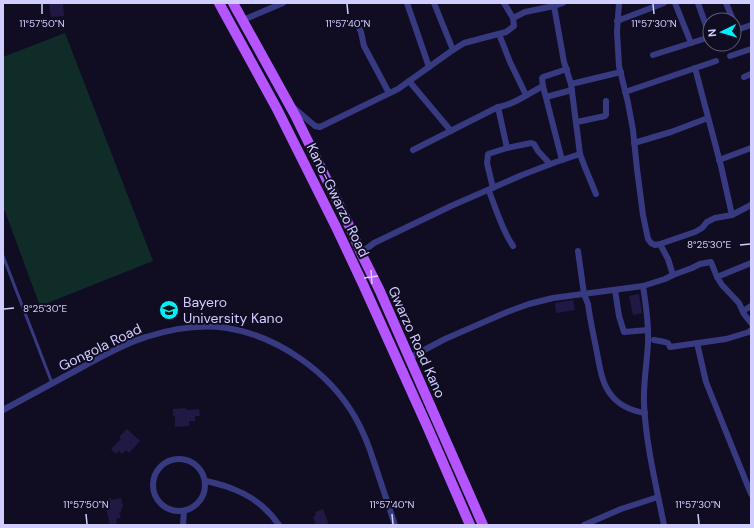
<svg xmlns="http://www.w3.org/2000/svg" width="754" height="528" font-family="'DM Sans',sans-serif">
	<style>
		.green { fill: #102c29 }
		.building { fill: #1f1943 }
		.lines { fill: none; stroke-linecap: round; stroke-linejoin: round }
		.service { stroke: #383a81; stroke-width: 3 }
		.minor { stroke: #383a81; stroke-width: 6 }
		.primary { stroke: #b555ff; stroke-width: 10 }
		.ticks { fill: none; stroke: #d1ceff; stroke-width: 1.5 }
		.labels { text-anchor: middle; dominant-baseline: central; stroke-width: 4; stroke-linejoin: round; paint-order: stroke }
		.street-label { font-size: 14px; fill: #d1ceff; stroke: #100d22 }
		.poi-label { font-size: 14px; fill: #d1ceff; stroke: #100d22; text-anchor: start }
		.ticks-label { font-size: 10px; text-anchor: middle; fill: #d1ceff; stroke: #100d22; stroke-width: 4; stroke-linejoin: round; paint-order: stroke }
	</style>
	<rect width="100%" height="100%" fill="#100d22"/>
	<path class="green" d="M65,33L153,261L40,306L3,206V57Z"/>
	<g class="building">
		<path d="M49,3H63L64,16L51,17Z"/>
		<path d="M639,294L642,313L633,315L629,296Z"/>
		<path d="M573,300L575,310L556,313L555,303Z"/>
		<path d="M186,408V410L199,409L200,416H195V421H189V426L175,427V416H173V409Z"/>
		<path d="M127,429L140,441L129,453L126,450L122,454L119,451L116,454L111,449L121,439L119,437Z"/>
		<path d="M111,498L112,500L121,498L123,507H122V509L121,510V512H119L121,518L116,519L117,523L110,525L104,500Z"/>
		<path d="M323,509L329,525H316L313,517L316,515L315,512Z"/>
	</g>
	<g class="lines">
		<path class="service" d="M3,256L52,383"/>
		<g class="minor">
			<path d="M407,3L429,67"/>
			<path d="M434,3L453,50"/>
			<path d="M504,3L513,18L525,12L554,6L563,3"/>
			<path d="M619,3L618,17L617,32L619,66L628,103L633,130L637,169L643,215L648,239L651,243L655,245L660,244L668,259L673,275"/>
			<path d="M675,3L691,43"/>
			<path d="M698,3L710,37"/>
			<path d="M726,3L733,20"/>
			<path d="M554,6L564,62L571,84L580,154L584,165L596,194"/>
			<path d="M243,20L283,3"/>
			<path d="M617,21L664,3"/>
			<path d="M356,22L361,32L364,46L389,93"/>
			<path d="M734,31L751,25"/>
			<path d="M499,34L510,62L526,95"/>
			<path d="M653,55L710,37"/>
			<path d="M730,56L751,49"/>
			<path d="M695,68L721,166L732,215"/>
			<path d="M744,77L751,74"/>
			<path d="M409,81L451,131"/>
			<path d="M571,84L621,72"/>
			<path d="M625,92L716,61"/>
			<path d="M546,97L572,90"/>
			<path d="M498,107L507,148"/>
			<path d="M294,108L315,126L320,127L398,89L450,52L464,43L506,32L514,26L513,18"/>
			<path d="M577,122L605,116L606,115V101"/>
			<path d="M634,143L671,132L708,118"/>
			<path d="M413,150L498,107C512,106 531,92 543,86"/>
			<path d="M562,160L543,86L542,78L543,77L567,69"/>
			<path d="M719,160L751,148"/>
			<path d="M493,188L487,163L488,154L507,148L531,143L534,144L538,151L550,164"/>
			<path d="M489,191C496,209 502,230 513,246"/>
			<path d="M660,244L695,232L702,228L707,222L715,218L732,215L751,205"/>
			<path d="M578,251L584,294L588,304C590,320 594,337 597,353C600,368 602,385 612,396C620,406 633,411 645,413"/>
			<path d="M361,253L374,243L451,206L522,175L556,162L580,154"/>
			<path d="M717,277L751,263"/>
			<path d="M643,286C646,305 649,324 648,343C647,364 643,384 644,404C646,445 656,485 664,525"/>
			<path d="M615,290L619,316L624,332L648,330"/>
			<path d="M743,311L751,306"/>
			<path d="M654,340L665,342L668,343L670,347L726,339L749,332L751,330"/>
			<path d="M697,343L706,382L751,494"/>
			<path d="M409,358L445,339L507,312L529,304L553,298L643,286L665,279L673,275L692,268L700,264L711,262L717,277L722,285L739,303L744,314L751,323"/>
			<path d="M3,410C31,395 58,380 86,365C105,355 125,343 146,337C171,329 200,324 227,328C278,336 329,372 355,417C363,431 369,446 374,462C381,483 388,504 395,525"/>
			<circle cx="179" cy="485" r="26"/>
			<path d="M206,481C215,483 224,485 233,489C252,496 268,509 279,525"/>
			<path d="M183,525L184,511"/>
			<path d="M584,525L621,509L658,497"/>
		</g>
		<g class="primary">
			<path d="M219,3L277,109L336,227L362,282L427,426L470,525"/>
			<path d="M233,3L295,115L347,221L361,253L379,289L483,525"/>
		</g>
	</g>
	<path class="ticks" d="M42,4V14M347,4L348,14M653,4L654,14M740,245L750,244M371,270L372,284M364,278L378,276M4,309L14,308M86,514L87,524M392,514L393,524M698,514L699,524"/>
	<defs>
		<symbol id="university-disc" viewBox="-11 -11 22 22"><circle r="9.5" fill="#00eff9" stroke="#100d22"/><path d="M0-5L7-2L0 1L-7-2ZM-4 1L0 2.5L4 1V4Q0 6-4 4Z" fill="#111"/></symbol>
	</defs>
	<g fill-rule="evenodd">
		<use href="#university-disc" x="158" y="299" width="22" height="22"/>
	</g>
	<g class="labels">
		<g class="street-label">
			<text transform="translate(338 200) rotate(64)">Kano-Gwarzo Road</text>
			<text transform="translate(417 342) rotate(66)">Gwarzo Road Kano</text>
			<text transform="translate(100 347) rotate(-26)">Gongola Road</text>
		</g>
		<g class="poi-label">
			<text x="183" y="302">Bayero<tspan x="183" dy="16">University Kano</tspan></text>
		</g>
	</g>
	<g class="ticks-label">
		<text x="42" y="27">11°57'50"N</text>
		<text x="348" y="27">11°57'40"N</text>
		<text x="654" y="27">11°57'30"N</text>
		<text x="709" y="248">8°25'30"E</text>
		<text x="45" y="312">8°25'30"E</text>
		<text x="86" y="508">11°57'50"N</text>
		<text x="392" y="508">11°57'40"N</text>
		<text x="698" y="508">11°57'30"N</text>
	</g>
	<rect width="754" height="528" fill="none" stroke="#d1ceff" stroke-width="8"/>
	<g transform="translate(722 32) rotate(265)"><circle r="19" fill="#100d22" stroke="#5d5a7a"/>
	<path d="M0-3L7 15L0 10L-7 15Z" fill="#00eff9"/>
	<text y="-6" font-size="11" font-weight="bold" text-anchor="middle" fill="#d1ceff">N</text>
	</g>
</svg>
